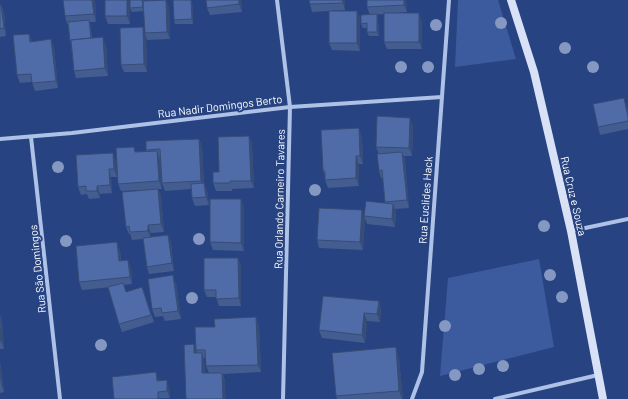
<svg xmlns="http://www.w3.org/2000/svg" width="628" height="399" font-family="Barlow,sans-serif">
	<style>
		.green { fill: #3b5b9e }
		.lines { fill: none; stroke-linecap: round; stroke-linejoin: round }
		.street { stroke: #aec1e6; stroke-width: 4 }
		.secondary { stroke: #d8e1f6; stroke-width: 8 }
		.tree { fill: #8498c1 }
		.wall { fill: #445d91; fill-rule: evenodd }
		.shaded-wall { fill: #374c76 }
		.building { fill: #4f6ca9; stroke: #374c76 }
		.labels { text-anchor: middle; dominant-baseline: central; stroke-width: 4; stroke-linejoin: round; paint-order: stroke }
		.street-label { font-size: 11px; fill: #fff; stroke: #274381 }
	</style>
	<rect width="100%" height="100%" fill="#274381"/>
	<g class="green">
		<path d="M458,0H498L516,59L455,67Z"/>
		<path d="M539,259L554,347L440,376L448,278Z"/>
	</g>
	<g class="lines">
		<g class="street">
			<path d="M277,0L290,107L283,399"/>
			<path d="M31,137L60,399"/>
			<path d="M0,139L72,133L290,107L442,97"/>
			<path d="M571,231L628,219"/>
			<path d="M412,399L422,372L449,0"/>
			<path d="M495,399L598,375"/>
		</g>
		<path class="secondary" d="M511,0L534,72L571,231L603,399"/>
	</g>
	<g class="tree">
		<circle cx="501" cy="23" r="6"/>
		<circle cx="436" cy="25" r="6"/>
		<circle cx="565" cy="48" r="6"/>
		<circle cx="401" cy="67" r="6"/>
		<circle cx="428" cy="67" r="6"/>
		<circle cx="593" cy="67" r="6"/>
		<circle cx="58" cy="167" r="6"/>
		<circle cx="315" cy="190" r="6"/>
		<circle cx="544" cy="226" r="6"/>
		<circle cx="199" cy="239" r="6"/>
		<circle cx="66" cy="241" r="6"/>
		<circle cx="550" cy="275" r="6"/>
		<circle cx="562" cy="297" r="6"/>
		<circle cx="192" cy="298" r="6"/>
		<circle cx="445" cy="326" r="6"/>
		<circle cx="101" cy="345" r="6"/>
		<circle cx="503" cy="366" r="6"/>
		<circle cx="479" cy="369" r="6"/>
		<circle cx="455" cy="375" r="6"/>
	</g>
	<g class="wall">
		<path d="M95,0L96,22H90L92,38L106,45L108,76L76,78L74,71L71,45L70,41L68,24H67L65,16Z"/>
		<path d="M105,0H129L130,24H108L105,16Z"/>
		<path d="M130,0H143L144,1L169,7L170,39L147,40L146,36L147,72H124L121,65L145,32L144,11L132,12L130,8Z"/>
		<path d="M192,0L193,24H175L174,20Z"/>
		<path d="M241,0L242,12L210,15L207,8Z"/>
		<path d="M345,0V10L312,12L310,4Z"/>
		<path d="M367,0H406L407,12L395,13L422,21V49H387L384,42V14L371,15L377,14L378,19L379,36H369L367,32V28H363L361,24L370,15L367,7Z"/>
		<path d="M0,5H1L4,12L6,36L0,37Z"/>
		<path d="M357,11L360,19V51L332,50L329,43Z"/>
		<path d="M29,34L32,41L54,47L58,88L35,91L32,82L20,83L17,75Z"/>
		<path d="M627,106L628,112V129L600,135L598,127Z"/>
		<path d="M413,126L412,156H404L405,160L409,208L395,209L396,211L395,227L367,224L364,216L385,203L383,178H381L379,171V154L376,147Z"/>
		<path d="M249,136L252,144L254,188L232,189V191H216L213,183L219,172Z"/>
		<path d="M362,136L363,164H359V186L328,188L325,180V176L323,171Z"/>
		<path d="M199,139L202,147L204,183L207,191L209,205L195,206L192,198L191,189L165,191L162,183L161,157H160L162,189H158L161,196L164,232L151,233V237L168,235L171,243L174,271L149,274L147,267L143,239L132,240L130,234H129L126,227L140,190L121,191L118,184L136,152H147L146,150Z"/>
		<path d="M116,161L117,177H111L112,193L100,194V198L89,199L87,194L81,195L78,187Z"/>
		<path d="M244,207V251L213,250L210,242Z"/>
		<path d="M365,218L363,250L319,248L317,240Z"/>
		<path d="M120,250L121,261L131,268L132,284L124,285L126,292L142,287L154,322L122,332L119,324L111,287L82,290L79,282Z"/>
		<path d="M238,258L241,266V306H219L216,297H207L204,290Z"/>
		<path d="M176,283L181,319L165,321L163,316L155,317L152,309Z"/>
		<path d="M379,301L381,309L380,322L367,321L365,343L322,338L319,330Z"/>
		<path d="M0,315L2,320L4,349H0Z"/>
		<path d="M259,325L261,372L223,374L225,381L186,399L194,344L196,350ZM203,358H206V366L209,373H205L204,360Z"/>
		<path d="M399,358L403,399H337L336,396Z"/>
		<path d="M0,361L4,392L0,393Z"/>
		<path d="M159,380L169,387L170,398L114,399Z"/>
	</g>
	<g class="shaded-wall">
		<path d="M92,0H95L96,22L94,14Z"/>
		<path d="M127,0H129L130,24L127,16Z"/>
		<path d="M166,0L169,7L170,39L167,32Z"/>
		<path d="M191,0H192L193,24L192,19Z"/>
		<path d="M239,0H241L242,12L239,4Z"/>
		<path d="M342,0H345V10L343,3Z"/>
		<path d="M404,0H406L407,12L404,5Z"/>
		<path d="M1,5L4,12L6,36L4,28Z"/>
		<path d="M357,11L360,19V51L357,43Z"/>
		<path d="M419,13L422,21V49L419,42Z"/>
		<path d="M377,14L378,19L379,36L377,32Z"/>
		<path d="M89,20L90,24L92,44L91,40Z"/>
		<path d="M143,27L146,36L147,72L144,64Z"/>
		<path d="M29,34L32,41L30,42Z"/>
		<path d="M103,37L106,45L108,76L105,68Z"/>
		<path d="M51,39L54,47L58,88L56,81Z"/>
		<path d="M624,98L627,106L628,112V117Z"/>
		<path d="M410,118L413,126L412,156L409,148Z"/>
		<path d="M359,128L362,136L363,164L360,156Z"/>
		<path d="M249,136L252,144L254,188L251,181Z"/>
		<path d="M199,139L202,147L204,189L201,181Z"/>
		<path d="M157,151L160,159L162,189L159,181Z"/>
		<path d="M402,152L405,160L409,208L407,200Z"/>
		<path d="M113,153L116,161L117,177L114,169Z"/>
		<path d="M356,156L359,164V186L356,178Z"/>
		<path d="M109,169L111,177L112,193L110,185Z"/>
		<path d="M204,183L207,191L209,205L206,197Z"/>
		<path d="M97,186L100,194V198L97,191Z"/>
		<path d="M158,189L161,196L164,232L161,224Z"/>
		<path d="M241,199L244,207V251L241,243Z"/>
		<path d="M393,204L396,211L395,227L392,219Z"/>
		<path d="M362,210L365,218L363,250L360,242Z"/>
		<path d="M148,225L151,233V239L148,231Z"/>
		<path d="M168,235L171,243L174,271L172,263Z"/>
		<path d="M117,242L120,250L121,269L119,261Z"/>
		<path d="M238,258L241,266V306L239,298Z"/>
		<path d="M128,260L131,268L132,284L130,277Z"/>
		<path d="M173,275L176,283L181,319L178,311Z"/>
		<path d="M379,301L381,309L380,322L377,314Z"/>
		<path d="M364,313L367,321L365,343L362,335Z"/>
		<path d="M0,315L2,320L4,349L1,341Z"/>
		<path d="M256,317L259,325L261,372L258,365Z"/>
		<path d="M194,344L197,353H194Z"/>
		<path d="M396,347L399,358L403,399H402L399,391Z"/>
		<path d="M202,353L204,360L205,381L202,373Z"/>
		<path d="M0,361L4,392L1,384L0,376Z"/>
		<path d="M156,372L159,380L157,381Z"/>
		<path d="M222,373L225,381L226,399H223Z"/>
		<path d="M167,380L169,387L170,398L167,391Z"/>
	</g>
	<g class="building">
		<path d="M63,0H92L94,14L65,16Z"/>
		<rect x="105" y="0" width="22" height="16"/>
		<path d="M130,0H142L143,7L130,8Z"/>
		<path d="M166,0L167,32L145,33L143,1Z"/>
		<path d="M173,0H191L192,19L174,20Z"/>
		<path d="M206,0H239V4L207,8Z"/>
		<path d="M309,0H342L343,3L310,4Z"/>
		<path d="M367,0H404V5L367,7Z"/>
		<path d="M0,5H1L4,28L0,29Z"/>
		<rect x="329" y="11" width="28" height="32"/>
		<rect x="384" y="13" width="35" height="29"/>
		<path d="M377,14V32H367V23L361,24V15Z"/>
		<path d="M89,20L91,38L71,40V41H70L68,22Z"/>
		<path d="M143,27L144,64L121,65L120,28Z"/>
		<path d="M29,34L30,42L51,39L56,81L32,83L31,74L17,75L13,35Z"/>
		<path d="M103,37L105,68L74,71L71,40Z"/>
		<path d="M624,98L628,117V121L598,127L593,104Z"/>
		<path d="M377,116L410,118L409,148L376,147Z"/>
		<path d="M359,128L360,156H356V178L325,180V171H323L321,130Z"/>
		<path d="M249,136L251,181H230V183H213V172H219L218,137Z"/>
		<path d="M199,139L201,181L162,183L160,149L146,150V141Z"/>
		<path d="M134,147L135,152L157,151L159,181L118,184L116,148Z"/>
		<path d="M402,152L407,200L385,202L382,170L379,171L377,154Z"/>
		<path d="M113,153L114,169H109L110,185L97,186V191H86V186L78,187L76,155Z"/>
		<path d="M204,183L206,197L192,198L191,184Z"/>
		<path d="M158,189L161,224L148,225V231L130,232L129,226L126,227L122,192Z"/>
		<path d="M210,199H241V243L210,242Z"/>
		<path d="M366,201L393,204L392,219L364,216Z"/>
		<path d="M319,208L362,210L360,242L317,240Z"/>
		<path d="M168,235L172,263L147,267L143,238Z"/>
		<path d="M117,242L119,261L128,260L130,277L79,282L76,246Z"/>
		<path d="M204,258H238L239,298L216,299V290H204Z"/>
		<path d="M173,275L178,311L162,313L161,308L152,309L148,279Z"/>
		<path d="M123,283L126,292L142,287L151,315L119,324L108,287Z"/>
		<path d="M323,296L379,301L377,314L364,313L362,335L319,330Z"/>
		<path d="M256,317L258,365L206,366L205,350H196L195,327H215L214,319Z"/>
		<path d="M0,328L1,341H0Z"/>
		<path d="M194,344V353H202V373H222L223,399H186L184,345Z"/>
		<path d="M396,347L399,391L336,396L332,353Z"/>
		<path d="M156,372L157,381L167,380V391L158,392V399H114L112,377Z"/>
	</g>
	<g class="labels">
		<g class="street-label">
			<text transform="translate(220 106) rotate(-7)">Rua Nadir Domingos Berto</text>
			<text transform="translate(574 196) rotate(77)">Rua Cruz e Souza</text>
			<text transform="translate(279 199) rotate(-89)">Rua Orlando Carneiro Tavares</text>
			<text transform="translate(425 200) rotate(-86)">Rua Euclides Hack</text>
			<text transform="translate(37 269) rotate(-96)">Rua São Domingos</text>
		</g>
	</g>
</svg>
